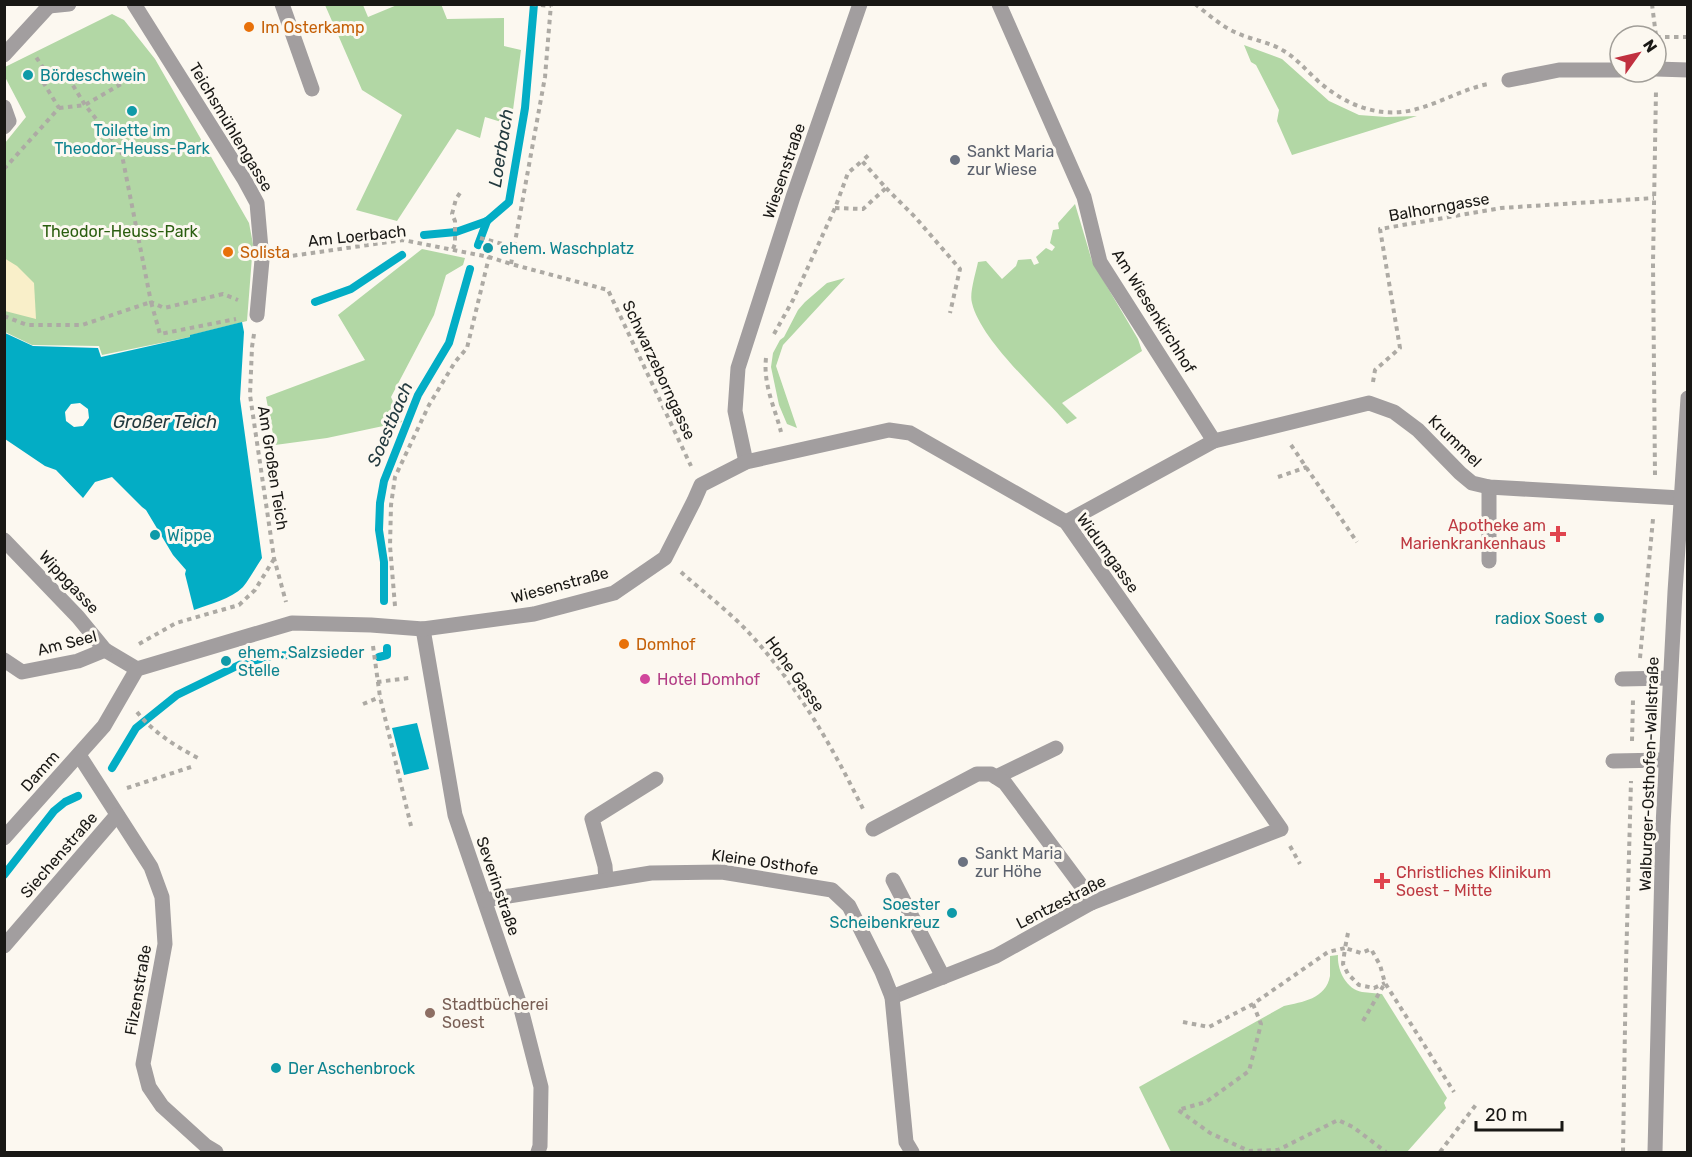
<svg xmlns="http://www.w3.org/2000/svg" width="1692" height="1157" font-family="Rubik,sans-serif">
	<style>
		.green { fill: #b2d7a5 }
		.sand { fill: #f9efc9 }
		.water { fill: #03adc5; fill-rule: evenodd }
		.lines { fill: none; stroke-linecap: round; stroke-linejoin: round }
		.stream { stroke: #03adc5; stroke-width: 8 }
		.path { stroke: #adaaa4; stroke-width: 4; stroke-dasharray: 4.5 4.5; stroke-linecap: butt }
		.minor { stroke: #a29e9f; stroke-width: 15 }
		.food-dot { fill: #e8710a; stroke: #fcf8f0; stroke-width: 2 }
		.culture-dot { fill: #0f9aa8; stroke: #fcf8f0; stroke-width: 2 }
		.worship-dot { fill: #6b7280; stroke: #fcf8f0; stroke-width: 2 }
		.health-dot { fill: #e0444e; stroke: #fcf8f0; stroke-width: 2 }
		.hotel-dot { fill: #d1479c; stroke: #fcf8f0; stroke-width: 2 }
		.education-dot { fill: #8d6e63; stroke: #fcf8f0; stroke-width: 2 }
		.labels { text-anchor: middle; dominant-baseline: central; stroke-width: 6; stroke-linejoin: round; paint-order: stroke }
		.food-label { font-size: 16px; fill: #c56008; stroke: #fcf8f0; text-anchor: start }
		.culture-label { font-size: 16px; fill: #0d838f; stroke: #fcf8f0; text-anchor: start }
		.street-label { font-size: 16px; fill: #191815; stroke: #fcf8f0 }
		.worship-label { font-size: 16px; fill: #5b616d; stroke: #fcf8f0; text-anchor: start }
		.park-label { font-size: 16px; fill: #2b5e10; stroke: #fcf8f0 }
		.health-label { font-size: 16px; fill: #be3a42; stroke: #fcf8f0; text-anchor: end }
		.hotel-label { font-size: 16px; fill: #b23c85; stroke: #fcf8f0; text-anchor: start }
		.education-label { font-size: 16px; fill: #785e54; stroke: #fcf8f0; text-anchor: start }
		.water-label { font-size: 18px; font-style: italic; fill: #233a3f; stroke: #fcf8f0 }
	</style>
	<rect width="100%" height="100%" fill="#fcf8f0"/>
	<g class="green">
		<path d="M441,4L447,19L504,18V46L521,50L511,125L485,117L480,138L457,129L397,221L356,210L402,115L362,90L325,5H363L368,17L397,5Z"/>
		<path d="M112,14L124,20L155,59L249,223L253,244L247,321L191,335L190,337L102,355L99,346L32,345L5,332V143L26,117L5,77V67Z"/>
		<path d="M1244,45L1282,59L1329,101L1359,115L1386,117L1417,116L1292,155L1277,121L1279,110L1256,65L1251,62Z"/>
		<path d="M1075,204L1092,261L1138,339L1142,351L1062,403L1077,418L1067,424C1041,393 981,341 972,303C969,294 976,272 978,262L986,261L1002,279L1016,266L1018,260L1031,259L1034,265L1039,263L1036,257L1046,248L1052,251L1055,247L1050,243L1053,230L1059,229L1058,223Z"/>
		<path d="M422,249L465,258L463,265L446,275L434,315L391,397L402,422L327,438L275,445L266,397L365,360L338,315Z"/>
		<path d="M845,278L783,345L776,366L797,428L787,424L779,405L771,367L773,353L780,340L784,337L798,310L805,302L827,283Z"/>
		<path d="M1338,955C1337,970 1346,989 1362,992C1369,993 1375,993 1382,994L1447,1098L1444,1103L1446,1108L1407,1152H1171L1139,1087L1284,1006C1302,1002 1326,999 1330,976C1330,970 1330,963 1330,956Z"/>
	</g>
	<path class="sand" d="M4,258L17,266L34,283L36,319L5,311Z"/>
	<g class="water">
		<path d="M242,322L244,332L240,399L262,558C256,567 250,578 243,587C231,599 210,604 194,610L185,574L186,570L173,555L146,510L142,507L112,477L95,482L83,498L56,470L45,466L5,439V333L33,346L98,348L101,357L190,337V335ZM80,403L88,409L89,418L83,426L74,427L66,421L65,412L71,404Z"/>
		<path d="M417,723L429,769L404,775L392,728Z"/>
	</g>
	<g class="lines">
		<g class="stream">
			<path d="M424,235L456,232L487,221L509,202L525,108L534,4"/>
			<path d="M478,245L487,221"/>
			<path d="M315,302L351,289L402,255"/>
			<path d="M384,601V562L379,530L380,503L384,481L418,395L449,343L470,269"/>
			<path d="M379,657L387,655V648"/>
			<path d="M112,768L136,728L177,695L241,664L272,656L357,651"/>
			<path d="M4,875L54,811L65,802L78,796"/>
		</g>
		<g class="path">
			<path d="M532,4L551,6"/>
			<path d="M1195,4C1208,14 1222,27 1237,33C1252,40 1270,42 1284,51C1297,59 1306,70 1318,81C1341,101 1369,115 1401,112C1431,109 1458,90 1488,84"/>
			<path d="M1652,4L1656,36"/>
			<path d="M1656,37H1688"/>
			<path d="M44,69L66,74L85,105L121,150L151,302L164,308L223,294L238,300"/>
			<path d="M59,108L85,105L121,84"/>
			<path d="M4,169L59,108L43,82L44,69L34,54"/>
			<path d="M886,188L915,217L960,269L950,313"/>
			<path d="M835,208L863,209L886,188L862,161L871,153"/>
			<path d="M480,238L514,247"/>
			<path d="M453,249L455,244V221L452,214L456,199L462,190"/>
			<path d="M284,257L403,240L489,257L511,264L608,290L691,466"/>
			<path d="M511,264L545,77L551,4"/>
			<path d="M4,316L27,325H82L151,302L160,334L236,319"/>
			<path d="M254,334L252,347L250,395L274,558L286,602"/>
			<path d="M774,334L793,300L835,208L848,173L862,161"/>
			<path d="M766,358C763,385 775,408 781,432"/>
			<path d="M1373,382L1375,370L1400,348L1380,229L1501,208L1654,198"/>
			<path d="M1291,445L1357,542"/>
			<path d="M1655,475L1653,263L1656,90"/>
			<path d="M1278,477L1307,467"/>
			<path d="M681,572C703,592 730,612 750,634C798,686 833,748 864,811"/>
			<path d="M395,606L390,546L391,505L395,477L429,405L455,362L467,348L489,257"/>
			<path d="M139,644L176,623L239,605L255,590L274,559"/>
			<path d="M373,646L380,697L411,826"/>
			<path d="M1640,658L1653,519"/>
			<path d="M377,682L409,678"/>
			<path d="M363,704L380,697"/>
			<path d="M137,712C153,732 175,746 198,758"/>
			<path d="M1632,741L1633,700"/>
			<path d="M127,788L191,767"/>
			<path d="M1290,846L1300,864"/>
			<path d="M1348,933L1345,948L1361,953L1371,949L1380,965L1385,983L1454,1092"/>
			<path d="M1253,1004L1261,1024L1249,1071L1206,1102L1178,1110L1210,1133L1249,1151L1278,1150L1338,1120L1353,1127L1386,1152"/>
			<path d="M1363,1021L1385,983"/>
			<path d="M1183,1022L1209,1027L1253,1004L1328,952L1345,948L1343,964L1348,974L1359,985L1374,988L1385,983"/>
			<path d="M1440,1152L1478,1102"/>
			<path d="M1623,1152L1626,965L1631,781"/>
		</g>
		<g class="minor">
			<path d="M48,4L49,6L69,4"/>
			<path d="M134,4L244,179L257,203L262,260L257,315"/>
			<path d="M282,4L312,89"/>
			<path d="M999,4L1084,197L1100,262L1214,441"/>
			<path d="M4,55L49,6"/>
			<path d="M1656,69L1688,70"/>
			<path d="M1509,80L1559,70H1620"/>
			<path d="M4,107L9,121L4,127"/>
			<path d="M746,462L735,411L738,368L793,197L860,4"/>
			<path d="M1489,487V561"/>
			<path d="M1066,522L1214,441L1369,403L1394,412L1418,430L1460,473L1472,483L1489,487L1681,498"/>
			<path d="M4,540L78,617L105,650L137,669"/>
			<path d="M423,629L455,815L520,1005L541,1087L540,1146L538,1152"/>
			<path d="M4,660L22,672L78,661L105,650"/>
			<path d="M1622,679L1670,678"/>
			<path d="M79,755L151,867L162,897L165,944L143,1064L149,1087L162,1106L206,1146L216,1152"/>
			<path d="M1613,761L1666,760"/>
			<path d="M996,777L1056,748"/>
			<path d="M873,829L977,774H991L1005,783L1080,884L1091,903"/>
			<path d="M4,838L104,726L137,669L292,623L371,625L423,629L534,614L614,593L665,558L694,501L701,485L746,462L889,430L910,433L1066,522L1281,829L1091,903L996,956L892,997"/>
			<path d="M606,880L605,866L592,819L656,779"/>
			<path d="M893,880L943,977"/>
			<path d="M485,900L651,873L722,872L832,890L849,906L882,972L892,997L906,1142L912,1152"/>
			<path d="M4,946L117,815"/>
			<path d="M1655,1152L1663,826L1675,592L1688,398"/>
		</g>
	</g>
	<g class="food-dot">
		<circle cx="249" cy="27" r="6"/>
		<circle cx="228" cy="252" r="6"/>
		<circle cx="624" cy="644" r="6"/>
	</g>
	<g class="culture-dot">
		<circle cx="28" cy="75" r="6"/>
		<circle cx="132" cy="111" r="6"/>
		<circle cx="488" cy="248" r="6"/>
		<circle cx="155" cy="535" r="6"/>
		<circle cx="1599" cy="618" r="6"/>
		<circle cx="226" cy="661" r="6"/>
		<circle cx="952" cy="913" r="6"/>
		<circle cx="276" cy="1068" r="6"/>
	</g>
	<g class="worship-dot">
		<circle cx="955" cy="160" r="6"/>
		<circle cx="963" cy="862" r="6"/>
	</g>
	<g class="health-dot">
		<path d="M1555 525h6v6h6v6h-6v6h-6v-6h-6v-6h6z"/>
		<path d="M1379 872h6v6h6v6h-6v6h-6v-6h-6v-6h6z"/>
	</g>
	<circle class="hotel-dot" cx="645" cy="679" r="6"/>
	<circle class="education-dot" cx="430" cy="1013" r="6"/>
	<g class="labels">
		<g class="food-label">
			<text x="261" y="27">Im Osterkamp</text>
			<text x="240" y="252">Solista</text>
			<text x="636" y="644">Domhof</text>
		</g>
		<g class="culture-label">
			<text x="40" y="75">Bördeschwein</text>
			<text x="132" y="130" text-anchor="middle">Toilette im<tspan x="132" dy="18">Theodor-Heuss-Park</tspan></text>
			<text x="500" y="248">ehem. Waschplatz</text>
			<text x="167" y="535">Wippe</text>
			<text x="1587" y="618" text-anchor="end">radiox Soest</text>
			<text x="238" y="652">ehem. Salzsieder<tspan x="238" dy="18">Stelle</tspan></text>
			<text x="940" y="904" text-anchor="end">Soester<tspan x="940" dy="18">Scheibenkreuz</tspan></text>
			<text x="288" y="1068">Der Aschenbrock</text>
		</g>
		<g class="street-label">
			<text transform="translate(231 127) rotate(59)">Teichsmühlengasse</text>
			<text transform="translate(784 171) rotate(-71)">Wiesenstraße</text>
			<text transform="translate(1439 207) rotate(-10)">Balhorngasse</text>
			<text transform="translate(357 236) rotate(-6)">Am Loerbach</text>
			<text transform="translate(1154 311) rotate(58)">Am Wiesenkirchhof</text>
			<text transform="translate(659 370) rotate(65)">Schwarzeborngasse</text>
			<text transform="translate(1455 441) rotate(44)">Krummel</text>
			<text transform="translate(273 468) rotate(81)">Am Großen Teich</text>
			<text transform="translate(1108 553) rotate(54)">Widumgasse</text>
			<text transform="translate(69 582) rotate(47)">Wippgasse</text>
			<text transform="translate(560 585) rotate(-15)">Wiesenstraße</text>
			<text transform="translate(67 643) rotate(-14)">Am Seel</text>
			<text transform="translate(795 674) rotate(54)">Hohe Gasse</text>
			<text transform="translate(40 771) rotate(-48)">Damm</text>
			<text transform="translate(1649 774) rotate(-88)">Walburger-Osthofen-Wallstraße</text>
			<text transform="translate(59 855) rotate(-49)">Siechenstraße</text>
			<text transform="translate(765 862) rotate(8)">Kleine Osthofe</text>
			<text transform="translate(498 886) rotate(71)">Severinstraße</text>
			<text transform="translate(1061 902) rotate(-27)">Lentzestraße</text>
			<text transform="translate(138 990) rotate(-80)">Filzenstraße</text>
		</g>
		<g class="worship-label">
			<text x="967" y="151">Sankt Maria<tspan x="967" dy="18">zur Wiese</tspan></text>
			<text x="975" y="853">Sankt Maria<tspan x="975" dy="18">zur Höhe</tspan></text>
		</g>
		<g class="park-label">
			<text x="120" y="231">Theodor-Heuss-Park</text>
		</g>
		<g class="health-label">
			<text x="1546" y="525">Apotheke am<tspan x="1546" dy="18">Marienkrankenhaus</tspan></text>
			<text x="1396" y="872" text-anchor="start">Christliches Klinikum<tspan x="1396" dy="18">Soest - Mitte</tspan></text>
		</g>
		<g class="hotel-label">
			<text x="657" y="679">Hotel Domhof</text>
		</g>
		<g class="education-label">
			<text x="442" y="1004">Stadtbücherei<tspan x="442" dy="18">Soest</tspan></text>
		</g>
		<g class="water-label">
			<text transform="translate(501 148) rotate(-81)">Loerbach</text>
			<text x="165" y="422">Großer Teich</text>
			<text transform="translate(390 424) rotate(-67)">Soestbach</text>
		</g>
	</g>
	<rect width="1692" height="1157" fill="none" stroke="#191815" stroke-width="12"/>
	<g transform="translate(1638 54) rotate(56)"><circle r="28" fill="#fcf8f0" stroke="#a19e98" stroke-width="1.5"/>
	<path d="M0-4.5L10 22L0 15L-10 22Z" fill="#c1303f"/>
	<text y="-9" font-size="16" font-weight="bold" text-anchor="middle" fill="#191815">N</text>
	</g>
	<path d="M1476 1121v9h86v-9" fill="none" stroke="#191815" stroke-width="3"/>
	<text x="1485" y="1121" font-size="18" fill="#191815" stroke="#fcf8f0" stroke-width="4.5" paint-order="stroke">20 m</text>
</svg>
